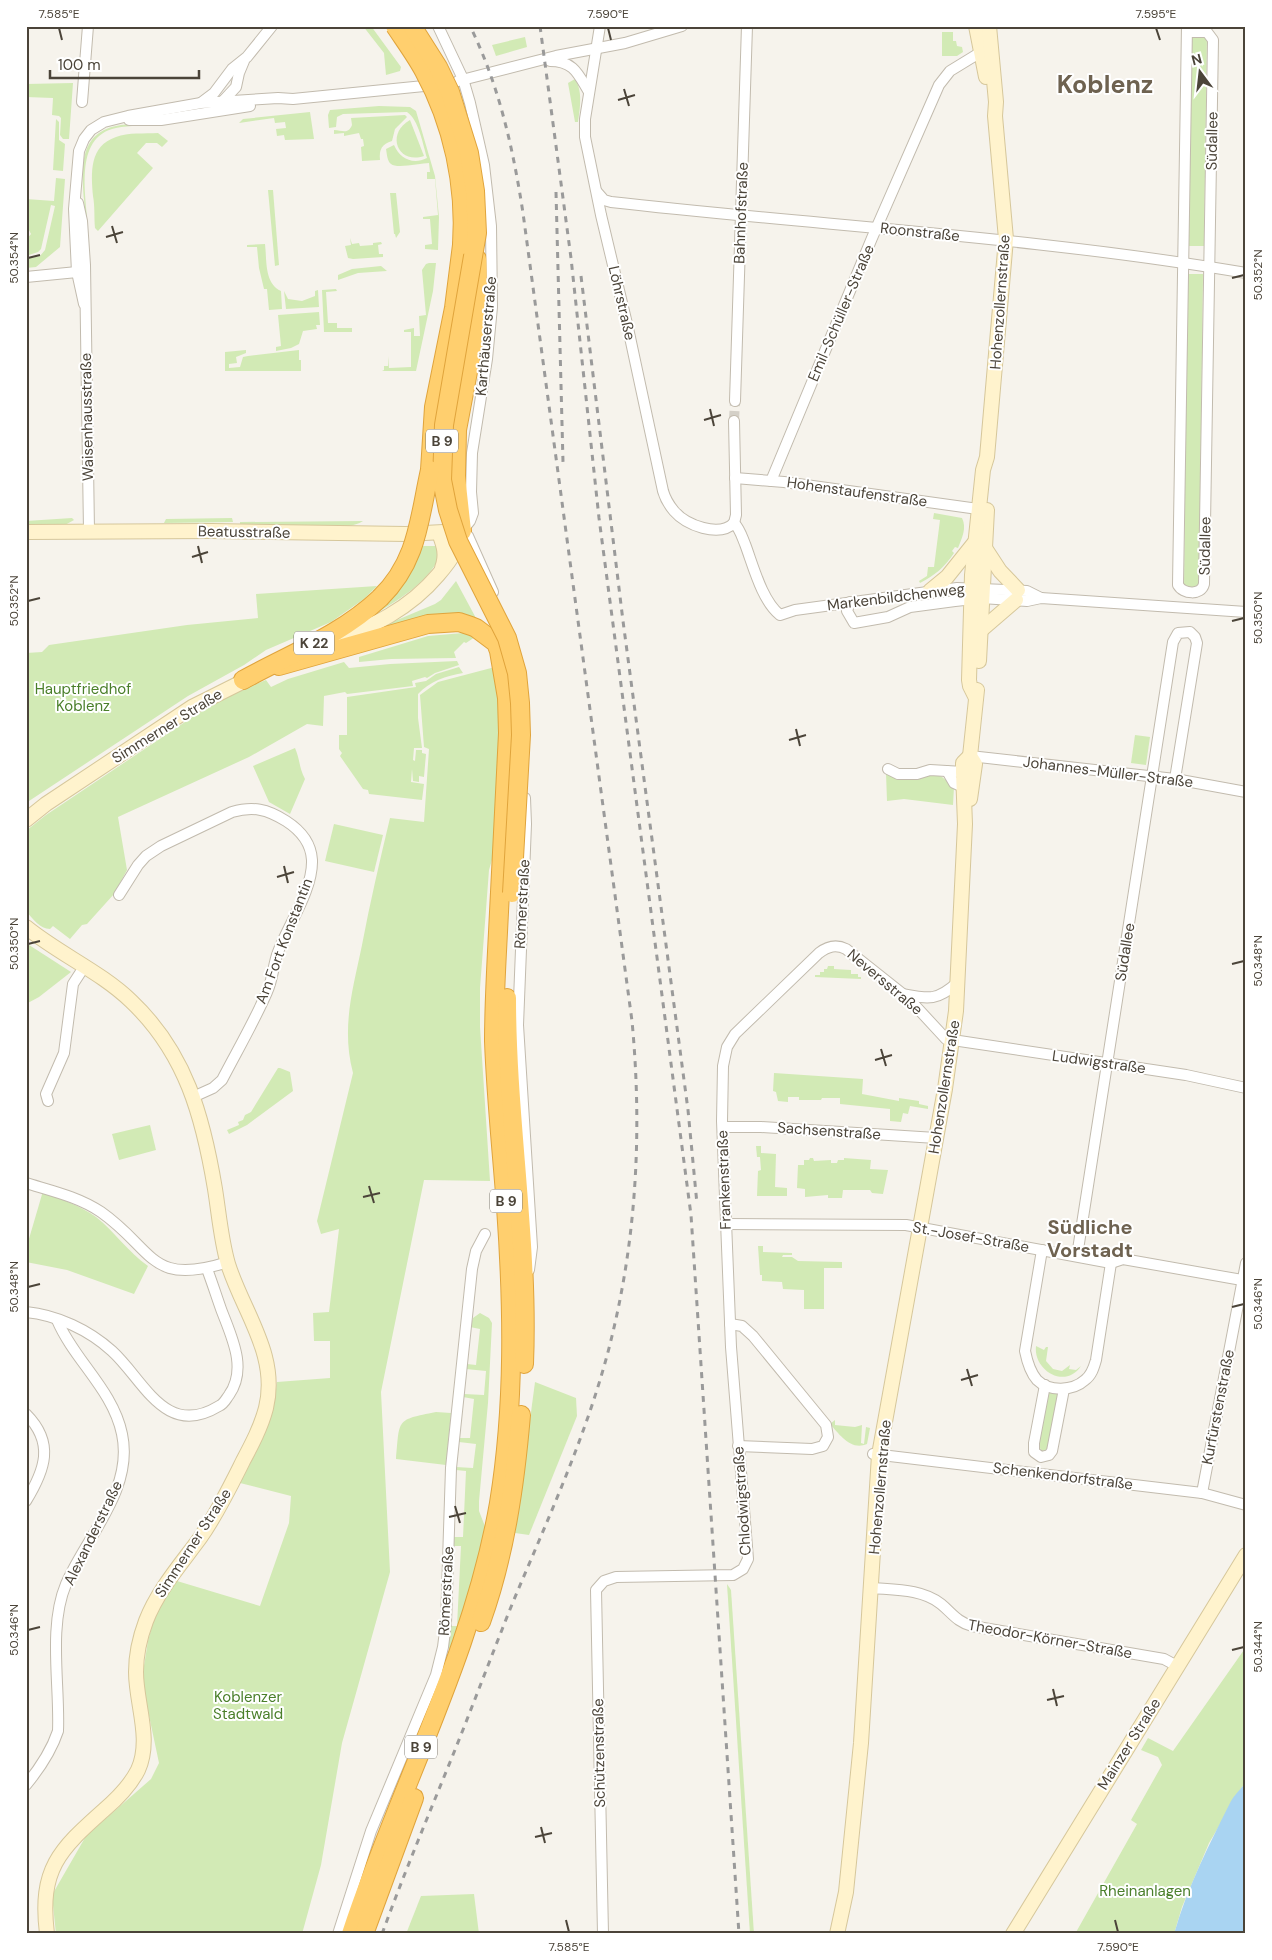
<svg xmlns="http://www.w3.org/2000/svg" width="1272" height="1960" font-family="'DM Sans',sans-serif">
	<style>
		.green { fill: #d2eab5 }
		.water { fill: #a9d4f2 }
		.lines { fill: none; stroke-linecap: round; stroke-linejoin: round }
		.street-tunnel { stroke: #d4d0c8; stroke-width: 10; stroke-dasharray: 10 5; stroke-linecap: butt }
		.street-casing { stroke: #c2bbae; stroke-width: 12 }
		.secondary-casing { stroke: #d6c79b; stroke-width: 16 }
		.highway-casing { stroke: #e0a43c; stroke-width: 20 }
		.street { stroke: #fff; stroke-width: 10 }
		.secondary { stroke: #fff3cd; stroke-width: 14 }
		.highway { stroke: #ffcf6e; stroke-width: 18 }
		.rail { stroke: #9a9a9a; stroke-width: 3; stroke-dasharray: 6 6; stroke-linecap: butt }
		.highway-bridge-casing { stroke: #e0a43c; stroke-width: 20; stroke-linecap: butt }
		.highway-bridge { stroke: #ffcf6e; stroke-width: 18 }
		.ticks { fill: none; stroke: #4b4439; stroke-width: 2 }
		.labels { text-anchor: middle; dominant-baseline: central; stroke-width: 4; stroke-linejoin: round; paint-order: stroke }
		.shield { fill: #fff; stroke: #817c74; stroke-width: 1 }
		.shield-label { font-size: 14px; font-weight: bold; fill: #4b4439 }
		.street-label { font-size: 15px; fill: #4b4439; stroke: #fff }
		.park-label { font-size: 15px; fill: #4a7f2a; stroke: #fff }
		.district-label { font-size: 20px; font-weight: bold; fill: #6e6250; stroke: #fff }
		.town-label { font-size: 25px; font-weight: bold; fill: #6e6250; stroke: #fff }
		.neatline { fill: none; stroke: #4b4439; stroke-width: 2 }
		.ticks-label { font-size: 12px; text-anchor: middle; fill: #4b4439 }
	</style>
	<rect width="100%" height="100%" fill="#f6f3ec"/>
	<g class="green">
		<path d="M363,26H371L401,67L400,71L386,75L384,53Z"/>
		<path d="M942,32H953V41H956L957,46L962,47L963,52L957,56H942Z"/>
		<path d="M1192,34L1207,35L1204,246H1187Z"/>
		<path d="M525,37L527,47L496,56L492,45Z"/>
		<path d="M575,79C583,91 580,109 578,122H575L568,83Z"/>
		<path d="M73,83L69,139H63L60,135L61,118L59,116L52,115L53,98L26,97V84Z"/>
		<path d="M379,106L410,107L416,111L435,176L439,217L438,250L425,249V245L432,244L430,219H423V217L438,215L435,179H427V172H430L429,163C421,163 397,169 391,164C387,161 387,154 386,149L394,145C400,159 413,165 427,158C423,145 419,120 407,112L343,114L337,117L336,127L329,128L328,115L330,110Z"/>
		<path d="M310,112L314,139L285,140L284,135L277,136L276,129L286,128L285,122L275,123L274,118L239,123L243,119Z"/>
		<path d="M405,115L407,117L395,129L392,141C382,144 379,149 380,160L362,161L361,147L364,146L363,139H361L359,133L344,136V133L334,134V130C342,130 348,135 352,125L351,118Z"/>
		<path d="M56,119L59,122V140L65,144L63,171L53,170Z"/>
		<path d="M410,120L424,156C398,165 385,134 410,120Z"/>
		<path d="M158,123L159,125C145,126 130,125 116,128C72,137 87,198 88,230H85C85,220 85,210 84,199C82,170 78,134 116,126C129,123 145,124 158,123Z"/>
		<path d="M158,133L168,141L162,147L157,143H146L137,153L153,168L98,231L95,228C94,217 95,207 93,196C91,173 89,146 116,137C128,132 145,134 158,133Z"/>
		<path d="M56,178L65,179L60,247L36,267L26,268V259L40,256L45,250L55,206L51,205L41,249L38,252L26,256V240L31,234L26,224V199L54,201Z"/>
		<path d="M268,190H273L279,265L275,266Z"/>
		<path d="M390,193H396L400,232L396,238L395,234H394Z"/>
		<path d="M350,238L352,244L359,243L360,246L373,245V243L381,242L382,244L378,245L379,254H383V257L353,259L348,258L345,246L351,245Z"/>
		<path d="M265,244C267,260 264,283 281,291L282,309L269,310L267,289H264L259,268L257,247H247V245Z"/>
		<path d="M429,263H436L433,291L416,371H382L384,370V366H388V356L389,368L411,367V332H404V330L414,328V336H420L419,316L426,315L422,270L426,264Z"/>
		<path d="M381,266L387,271L358,273L338,280V275L352,269Z"/>
		<path d="M1187,274H1203L1199,587H1184Z"/>
		<path d="M336,289L337,291L326,292L328,323H337V328H352V332H324L322,290Z"/>
		<path d="M318,290L319,307L286,309L284,291L288,299L302,301L315,296V291Z"/>
		<path d="M319,312L320,325H316L317,329L303,331L299,344L291,348L276,351V347L281,346L278,315Z"/>
		<path d="M246,350V353L236,357L237,363L229,364V368L240,367L243,357L248,356L299,350V360H301V371H225V352Z"/>
		<path d="M934,513L962,518C967,528 962,538 958,548L955,547L952,551L954,553C945,567 934,576 920,583L919,581L927,576L928,567H934L940,520L933,519Z"/>
		<path d="M72,518L74,520L65,525L26,526V521Z"/>
		<path d="M232,518L233,522L164,523L166,519Z"/>
		<path d="M363,521C345,534 265,526 240,525V522Z"/>
		<path d="M420,546H437L441,554C428,584 396,601 369,618Z"/>
		<path d="M456,581L477,620L371,631L435,604L441,600Z"/>
		<path d="M377,586L364,599L331,622L266,650L244,665L188,696L26,803V653L42,652L49,645L187,625L258,618L256,594Z"/>
		<path d="M463,633L478,635L466,643L464,642L454,652L456,658L391,659L359,662V657L428,636Z"/>
		<path d="M457,661L459,665L435,673L427,678L425,677L412,681L413,686L347,694L345,692L324,696L323,726L307,724L249,757L118,817L127,870L114,894L87,924L82,925L70,939L53,926L50,929C40,929 32,918 26,911L27,830L46,815L197,714L236,692L266,680L271,687L288,679L344,662L349,668L390,664Z"/>
		<path d="M459,667L463,673C446,676 430,681 418,694V718L422,748H414L413,760L415,761L416,750H422V753L426,754L424,777L419,776V782L413,781L412,769L411,782L424,784L422,800L369,794L368,790L363,789L340,756L342,753L339,749V735H347V697L416,687L415,683L426,681L436,674Z"/>
		<path d="M495,667L500,709L494,853L489,870L480,988V1027L490,1181L424,1180L381,1392L390,1572L342,1743L321,1865L302,1934H56L52,1895L86,1836L151,1779L159,1763L144,1692L143,1672L148,1641L154,1619L164,1599L177,1581L260,1606L289,1523L291,1496L240,1483C260,1445 272,1425 277,1382L330,1378V1341H314L313,1313L329,1312L339,1229L321,1234L317,1221L353,1073C341,1027 353,989 362,945C370,902 380,860 390,818L424,822L429,749L424,747L420,695L438,682Z"/>
		<path d="M1135,735L1150,737L1146,765L1131,763Z"/>
		<path d="M295,748C300,759 299,768 305,779L290,814L269,802L253,766Z"/>
		<path d="M886,773L938,775L942,777L954,787L953,805L904,799L887,801Z"/>
		<path d="M334,824L383,835L374,872L325,861Z"/>
		<path d="M26,943L71,972L39,997L26,1004Z"/>
		<path d="M828,966H834V969L851,970V974H858V977H861V979L815,977V975H820V972H824V969H827Z"/>
		<path d="M278,1068H280L290,1072L293,1091L247,1125L229,1134L227,1130L239,1125L238,1122L243,1120L245,1115L251,1112Z"/>
		<path d="M774,1073L863,1079L862,1094L899,1101V1098L919,1101V1104L928,1106V1109L910,1106L908,1114L903,1113L901,1122L890,1121V1109L840,1104V1098H822L821,1100H799V1097H788V1102L778,1101L776,1092L773,1091Z"/>
		<path d="M150,1125L156,1150L119,1160L112,1134Z"/>
		<path d="M756,1146H761V1153L776,1154L775,1187L787,1188V1196H757L758,1171L761,1170L760,1157H757Z"/>
		<path d="M810,1158H813L814,1161L831,1160V1163H837L838,1160H844V1158L871,1160L870,1169L888,1170L883,1194L872,1193L870,1190H843L842,1198H828V1195L805,1197V1189L797,1188L798,1165H804V1160H809Z"/>
		<path d="M43,1191C60,1199 81,1206 96,1217C115,1232 128,1252 148,1266L134,1294L67,1270L26,1262V1249Z"/>
		<path d="M758,1246H763V1252L792,1253V1255H783L782,1257H792L798,1261L842,1262V1268H824V1309H804V1290L783,1289L782,1282L762,1281V1275H760Z"/>
		<path d="M480,1313L489,1318L492,1323L488,1403L479,1501V1511L486,1529L480,1561L449,1654V1626H457L461,1546H453V1537H463L466,1471L456,1470V1467L473,1468L476,1444L459,1442V1438H470L474,1399L463,1397L464,1394L484,1395L486,1371L466,1369L467,1364L476,1365L480,1329L470,1327L473,1318Z"/>
		<path d="M1036,1346L1044,1350L1046,1347H1048L1046,1361L1053,1369L1062,1371L1070,1365L1069,1369L1076,1370L1081,1366C1065,1390 1033,1370 1036,1346Z"/>
		<path d="M535,1382L576,1398L577,1416L529,1535L515,1533Z"/>
		<path d="M1050,1391L1057,1392L1058,1395L1049,1446L1047,1450L1042,1451L1039,1447V1444L1048,1393Z"/>
		<path d="M436,1412L451,1413L446,1465L396,1459C400,1419 395,1420 436,1412Z"/>
		<path d="M835,1420V1425L855,1427L862,1425L861,1443L864,1444L866,1427L870,1428L867,1444C851,1451 840,1435 830,1424Z"/>
		<path d="M727,1584L731,1590L754,1934H750Z"/>
		<path d="M1246,1647V1782L1231,1802L1225,1816L1209,1843L1182,1907L1174,1934H1075L1137,1824L1131,1820L1162,1765L1158,1757L1141,1750L1148,1738L1173,1751Z"/>
		<path d="M474,1894L479,1934H406L421,1896Z"/>
	</g>
	<path class="water" d="M1246,1782V1934H1174C1187,1888 1209,1845 1230,1803C1233,1796 1241,1789 1246,1782Z"/>
	<g class="lines">
		<path class="street-tunnel" d="M734,421L735,401"/>
		<defs>
			<g id="street">
				<path d="M438,26L463,79L470,103L484,165L491,226L492,307L487,359L472,453L471,492L473,513L470,521L462,531L468,536L493,592"/>
				<path d="M600,26L585,119V137L601,215L628,328L663,491C665,498 669,505 674,511C686,525 719,538 734,523"/>
				<path d="M1187,26L1178,585C1183,594 1201,596 1204,584L1213,40L1207,32H1188"/>
				<path d="M550,61C574,61 578,74 589,92"/>
				<path d="M458,81L556,56L625,43L682,26"/>
				<path d="M82,102L88,26"/>
				<path d="M202,102L214,93L232,69L247,57L272,26"/>
				<path d="M222,102L236,87L239,73L244,61"/>
				<path d="M129,120H161L250,106"/>
				<path d="M597,192L604,200L611,202C823,226 1036,237 1246,273"/>
				<path d="M78,203L82,221L85,265L89,531"/>
				<path d="M26,277L77,272"/>
				<path d="M84,304L77,272L74,209L79,151L84,139L91,130L104,122L128,116L201,103L278,98L293,99L434,85"/>
				<path d="M735,401L747,26"/>
				<path d="M735,478L784,482L978,509"/>
				<path d="M771,481L872,238L939,85L950,71L981,52"/>
				<path d="M734,523C740,529 742,537 745,544C753,565 762,601 780,615L795,610L957,588L1027,591L1041,598"/>
				<path d="M734,523L736,515L734,421"/>
				<path d="M850,602L847,611L854,623L888,617L910,607L955,601L982,598L1027,601L1041,598L1246,612"/>
				<path d="M970,756L1175,779L1246,792"/>
				<path d="M888,769L898,774H917L930,770L963,772"/>
				<path d="M947,771L954,783L963,787"/>
				<path d="M525,798L526,824L518,1025L532,1247L529,1270"/>
				<path d="M119,895L138,865L146,856L161,846L232,812C253,806 267,809 286,821C300,830 311,842 312,860C313,890 288,925 278,952C273,965 273,979 267,992C254,1022 237,1051 222,1080L213,1088L193,1097"/>
				<path d="M903,994C929,999 937,1001 957,983"/>
				<path d="M48,1101L46,1094L64,1053L73,984L84,967"/>
				<path d="M723,1127H761L936,1138"/>
				<path d="M26,1183C52,1191 79,1197 101,1212C155,1250 149,1287 228,1262"/>
				<path d="M726,1224L906,1225L1111,1263L1123,1259L1242,1280"/>
				<path d="M1042,1250L1025,1351C1027,1361 1030,1372 1037,1380C1049,1392 1073,1391 1085,1380C1092,1375 1094,1367 1096,1360L1111,1263"/>
				<path d="M1077,1256L1173,642L1178,633L1190,632L1195,637L1197,643L1175,779"/>
				<path d="M26,1312C57,1315 89,1330 112,1351C144,1380 165,1439 219,1406C224,1404 226,1399 229,1395C248,1368 231,1336 221,1309C216,1295 212,1282 207,1269"/>
				<path d="M730,1324L742,1326L753,1336L826,1425L828,1437L823,1446L812,1449L738,1446"/>
				<path d="M1045,1385L1034,1443V1452L1041,1457L1049,1455L1052,1451L1064,1389"/>
				<path d="M26,1414C55,1443 45,1470 26,1501"/>
				<path d="M873,1454L1202,1493L1246,1505"/>
				<path d="M1202,1493L1246,1263"/>
				<path d="M872,1588C895,1590 922,1589 941,1604C952,1613 957,1622 972,1626L1164,1659L1177,1666"/>
				<path d="M26,1785C40,1768 51,1752 58,1731C60,1685 48,1627 66,1584C86,1537 134,1490 122,1434C113,1390 74,1360 57,1320"/>
				<path d="M338,1934L371,1831L436,1675L443,1647L446,1623L451,1468L472,1269L476,1251L485,1234"/>
				<path d="M603,1934L596,1590L604,1581L616,1577L733,1575L743,1569L748,1559L731,1347L722,1121L723,1066L727,1047L735,1034L819,953C828,946 836,944 846,949L909,999L946,1039L1186,1075L1246,1088"/>
			</g>
			<g id="secondary">
				<path d="M976,26L986,77"/>
				<path d="M26,532L212,531L406,534L462,531C460,538 458,546 454,553C450,561 444,568 438,575C405,614 366,628 320,648"/>
				<path d="M439,533C444,546 447,555 442,568"/>
				<path d="M985,548L1000,571L1018,590"/>
				<path d="M930,591L947,577L975,542"/>
				<path d="M980,631L1016,600"/>
				<path d="M979,661L987,510"/>
				<path d="M976,698L970,686L969,680L972,575L983,470L987,457L1006,239L995,116L996,102L989,26"/>
				<path d="M970,799L975,764L970,756L977,690"/>
				<path d="M26,820L46,804L192,707L252,677"/>
				<path d="M26,927C59,954 101,972 131,1001C186,1053 203,1117 215,1189C219,1214 221,1240 228,1264C243,1312 279,1355 266,1408C261,1427 252,1444 243,1461C230,1487 217,1514 200,1538C181,1564 158,1590 146,1621C140,1637 136,1654 136,1672C136,1704 152,1739 138,1770C130,1786 118,1798 104,1810C59,1850 39,1869 47,1934"/>
				<path d="M837,1934L846,1892L861,1743L879,1455L945,1089L956,1011L965,824L963,772V763L970,756"/>
				<path d="M1013,1934L1246,1555"/>
			</g>
			<g id="highway">
				<path d="M430,470L434,407L454,308L462,245"/>
				<path d="M462,531L456,476L457,430L473,345L478,303L477,259"/>
				<path d="M279,666L428,624L459,622L471,626L476,628L496,643L499,651L507,698L508,733C505,793 502,852 499,912C497,955 494,998 494,1041C496,1097 502,1152 506,1207C513,1306 515,1405 499,1503C473,1653 398,1790 351,1934"/>
				<path d="M243,680C290,654 341,635 380,598"/>
				<path d="M507,998C507,1120 529,1241 524,1364"/>
				<path d="M481,1622C505,1555 515,1485 521,1415"/>
				<path d="M364,1934L414,1798"/>
			</g>
		</defs>
		<use href="#street" class="street-casing"/>
		<use href="#secondary" class="secondary-casing"/>
		<use href="#highway" class="highway-casing"/>
		<use href="#street" class="street"/>
		<use href="#secondary" class="secondary"/>
		<use href="#highway" class="highway"/>
		<g class="rail">
			<path d="M540,26L571,258L599,518L691,1215L739,1934"/>
			<path d="M556,192L563,462"/>
			<path d="M581,276L623,621L688,1110L697,1204"/>
			<path d="M382,1934C402,1879 424,1826 446,1772C469,1716 490,1659 513,1602C549,1516 590,1428 612,1336C637,1233 642,1127 632,1021L523,213C513,148 499,85 470,26"/>
		</g>
		<defs>
			<g id="highway-bridge">
				<path d="M395,26C405,41 416,56 424,71C453,124 466,186 462,245"/>
				<path d="M412,26L438,67L450,92L469,153L475,191L477,233L444,425L442,480L448,510L458,541L507,638L517,673L520,703L521,735L512,893"/>
				<path d="M380,598C418,561 419,519 430,470"/>
			</g>
		</defs>
		<use href="#highway-bridge" class="highway-bridge-casing"/>
		<use href="#highway-bridge" class="highway-bridge"/>
	</g>
	<path class="ticks" d="M59,28L62,40M608,28L611,40M1156,28L1160,40M624,89L629,106M618,100L635,95M112,226L117,243M106,237L123,232M28,258L40,255M1232,278L1244,275M710,409L714,426M704,420L721,415M198,546L202,563M192,557L208,552M28,601L40,598M1232,621L1244,618M796,729L800,746M789,740L806,735M284,866L288,883M277,877L294,872M28,944L40,941M1232,964L1244,961M881,1049L886,1066M875,1060L892,1055M369,1186L374,1203M363,1197L380,1193M28,1287L40,1284M1232,1307L1244,1304M967,1369L972,1386M961,1380L978,1375M455,1506L460,1523M449,1517L466,1513M28,1630L40,1627M1232,1650L1244,1647M1053,1689L1057,1706M1047,1700L1064,1696M541,1827L545,1843M535,1837L552,1833M566,1920L569,1932M1115,1920L1118,1932"/>
	<g class="labels">
		<g class="shield">
			<rect x="426" y="429.5" width="32" height="23" rx="4"/>
			<rect x="294" y="631.5" width="40" height="23" rx="4"/>
			<rect x="490" y="1189.5" width="32" height="23" rx="4"/>
			<rect x="405" y="1735.5" width="32" height="23" rx="4"/>
		</g>
		<g class="shield-label">
			<text x="442" y="441">B 9</text>
			<text x="314" y="643">K 22</text>
			<text x="506" y="1201">B 9</text>
			<text x="421" y="1747">B 9</text>
		</g>
		<g class="street-label">
			<text transform="translate(1212 141) rotate(-89)">Südallee</text>
			<text transform="translate(741 213) rotate(-88)">Bahnhofstraße</text>
			<text transform="translate(920 232) rotate(6)">Roonstraße</text>
			<text transform="translate(1000 302) rotate(-86)">Hohenzollernstraße</text>
			<text transform="translate(622 303) rotate(77)">Löhrstraße</text>
			<text transform="translate(841 313) rotate(-67)">Emil-Schüller-Straße</text>
			<text transform="translate(486 336) rotate(-85)">Karthäuserstraße</text>
			<text transform="translate(87 417) rotate(-91)">Waisenhausstraße</text>
			<text transform="translate(857 492) rotate(8)">Hohenstaufenstraße</text>
			<text transform="translate(244 532) rotate(1)">Beatusstraße</text>
			<text transform="translate(1205 546) rotate(-89)">Südallee</text>
			<text transform="translate(896 597) rotate(-7)">Markenbildchenweg</text>
			<text transform="translate(167 726) rotate(-32)">Simmerner Straße</text>
			<text transform="translate(1108 772) rotate(7)">Johannes-Müller-Straße</text>
			<text transform="translate(522 904) rotate(-87)">Römerstraße</text>
			<text transform="translate(284 941) rotate(-69)">Am Fort Konstantin</text>
			<text transform="translate(1125 952) rotate(-81)">Südallee</text>
			<text transform="translate(885 982) rotate(40)">Neversstraße</text>
			<text transform="translate(1099 1062) rotate(8)">Ludwigstraße</text>
			<text transform="translate(944 1087) rotate(-81)">Hohenzollernstraße</text>
			<text transform="translate(829 1131) rotate(4)">Sachsenstraße</text>
			<text transform="translate(724 1180) rotate(-92)">Frankenstraße</text>
			<text transform="translate(971 1237) rotate(10)">St.-Josef-Straße</text>
			<text transform="translate(1218 1407) rotate(-79)">Kurfürstenstraße</text>
			<text transform="translate(1063 1476) rotate(7)">Schenkendorfstraße</text>
			<text transform="translate(880 1487) rotate(-85)">Hohenzollernstraße</text>
			<text transform="translate(742 1501) rotate(-94)">Chlodwigstraße</text>
			<text transform="translate(93 1533) rotate(-64)">Alexanderstraße</text>
			<text transform="translate(193 1543) rotate(-57)">Simmerner Straße</text>
			<text transform="translate(446 1591) rotate(-87)">Römerstraße</text>
			<text transform="translate(1050 1639) rotate(10)">Theodor-Körner-Straße</text>
			<text transform="translate(1129 1744) rotate(-58)">Mainzer Straße</text>
			<text transform="translate(599 1753) rotate(-91)">Schützenstraße</text>
		</g>
		<g class="park-label">
			<text x="83" y="689">Hauptfriedhof<tspan x="83" dy="17">Koblenz</tspan></text>
			<text x="248" y="1697">Koblenzer<tspan x="248" dy="17">Stadtwald</tspan></text>
			<text x="1145" y="1891">Rheinanlagen</text>
		</g>
		<g class="district-label">
			<text x="1090" y="1227">Südliche<tspan x="1090" dy="23">Vorstadt</tspan></text>
		</g>
		<g class="town-label">
			<text x="1105" y="84">Koblenz</text>
		</g>
	</g>
	<rect width="1272" height="1960" fill="none" stroke="#ffffff" stroke-width="55"/>
	<g transform="translate(1200 72) rotate(345)" stroke="#ffffff" stroke-width="4" paint-order="stroke">
	<path d="M0-4L9 19L0 12L-9 19Z" fill="#4b4439"/>
	<text y="-8" font-size="14" font-weight="bold" text-anchor="middle" fill="#4b4439">N</text>
	</g>
	<path d="M50 70v8h149v-8" fill="none" stroke="#4b4439" stroke-width="2.5"/>
	<text x="58" y="70" font-size="15" fill="#4b4439" stroke="#ffffff" stroke-width="4" paint-order="stroke">100 m</text>
	<rect x="28" y="28" width="1216" height="1904" class="neatline"/>
	<g class="ticks-label">
		<text x="59" y="18">7.585°E</text>
		<text x="608" y="18">7.590°E</text>
		<text x="1156" y="18">7.595°E</text>
		<text transform="translate(14 258) rotate(-90)" y="4">50.354°N</text>
		<text transform="translate(1258 275) rotate(-90)" y="4">50.352°N</text>
		<text transform="translate(14 601) rotate(-90)" y="4">50.352°N</text>
		<text transform="translate(1258 618) rotate(-90)" y="4">50.350°N</text>
		<text transform="translate(14 944) rotate(-90)" y="4">50.350°N</text>
		<text transform="translate(1258 961) rotate(-90)" y="4">50.348°N</text>
		<text transform="translate(14 1287) rotate(-90)" y="4">50.348°N</text>
		<text transform="translate(1258 1304) rotate(-90)" y="4">50.346°N</text>
		<text transform="translate(14 1630) rotate(-90)" y="4">50.346°N</text>
		<text transform="translate(1258 1647) rotate(-90)" y="4">50.344°N</text>
		<text x="569" y="1951">7.585°E</text>
		<text x="1118" y="1951">7.590°E</text>
	</g>
</svg>
